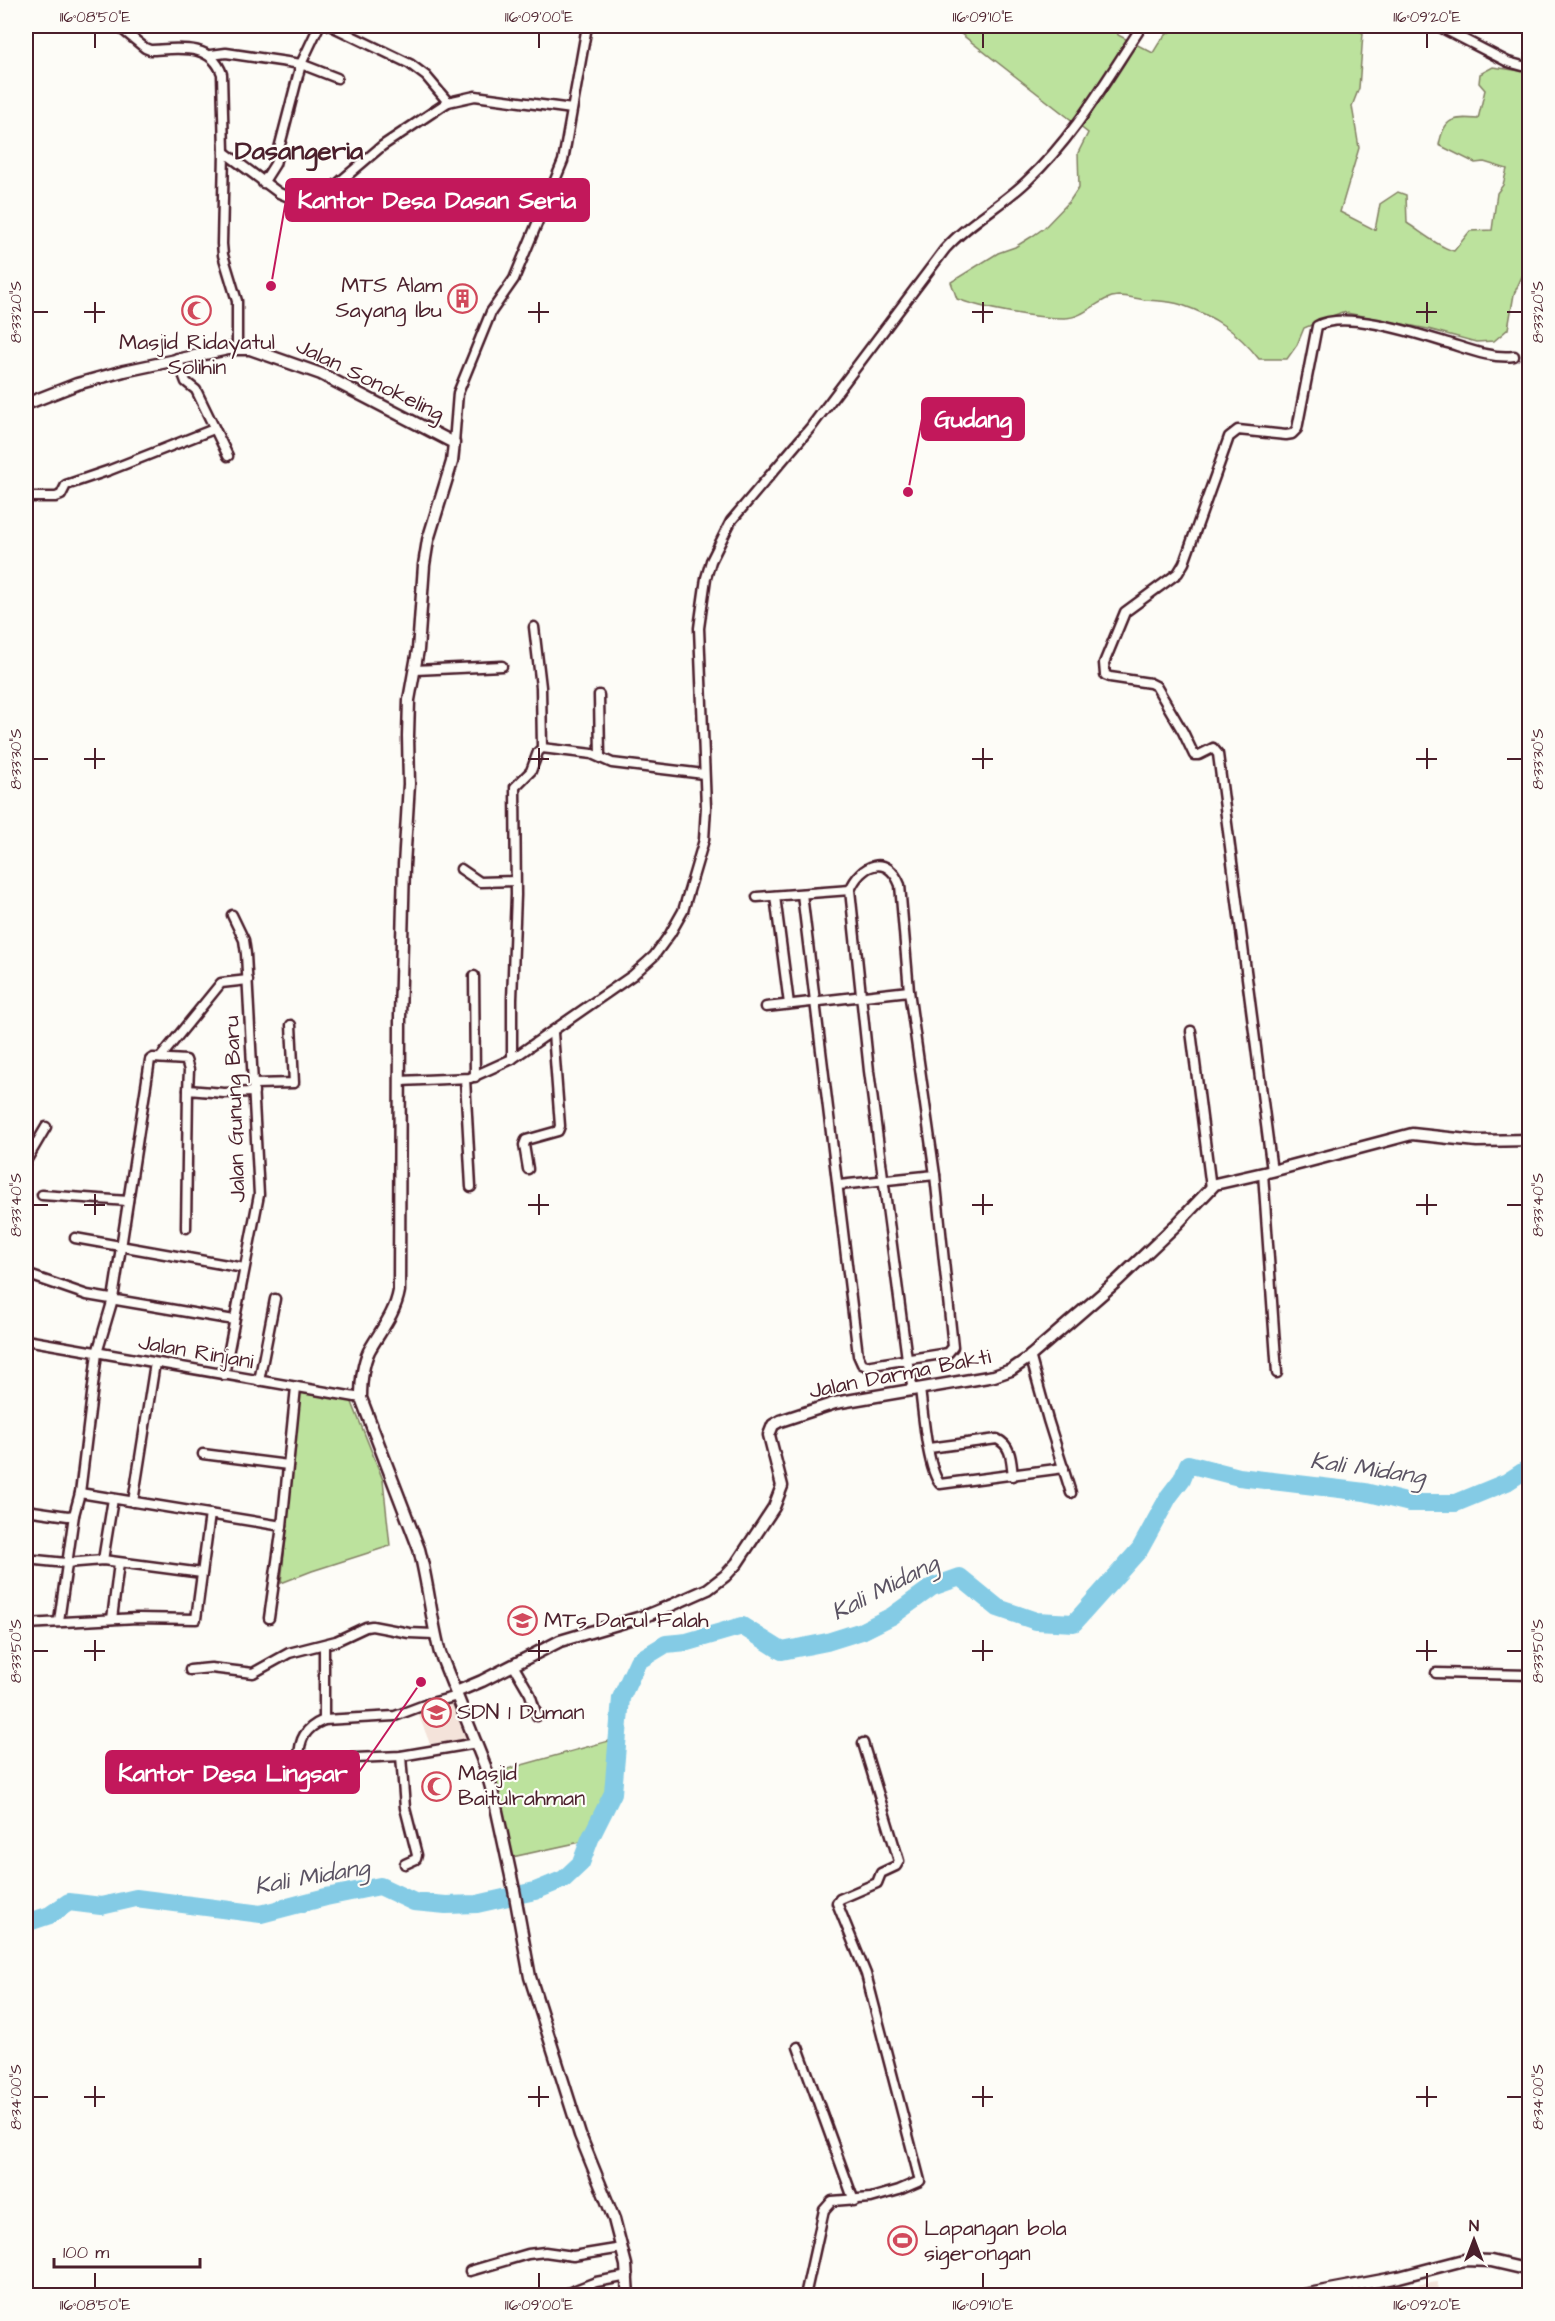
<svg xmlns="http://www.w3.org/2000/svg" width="1555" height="2321" font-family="'Architects Daughter',sans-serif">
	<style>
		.built { fill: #f4e3da }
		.green { fill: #bce29d; stroke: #838064; stroke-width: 1.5 }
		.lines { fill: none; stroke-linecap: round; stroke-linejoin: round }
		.river { stroke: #84cbe5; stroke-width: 18 }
		.minor-casing { stroke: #4a1f2b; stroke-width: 13 }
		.tertiary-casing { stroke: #4a1f2b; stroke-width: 15 }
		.minor { stroke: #fdfcf7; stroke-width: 8 }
		.tertiary { stroke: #fdfcf7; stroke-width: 10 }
		.ticks { fill: none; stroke: #4a1f2b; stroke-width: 2 }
		.labels { text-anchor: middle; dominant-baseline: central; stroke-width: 4.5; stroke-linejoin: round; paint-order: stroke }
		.poi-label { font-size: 22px; fill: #4a1f2b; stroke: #fdfcf7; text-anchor: start }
		.street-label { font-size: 22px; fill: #4a1f2b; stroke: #fdfcf7 }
		.water-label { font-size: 24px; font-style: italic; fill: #5b5363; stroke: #fdfcf7 }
		.quarter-label { font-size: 26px; font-weight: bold; fill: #4a1f2b; stroke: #fdfcf7 }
		.leader { fill: none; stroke: #c2185b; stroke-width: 2 }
		.callout-dot { fill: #c2185b; stroke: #fdfcf7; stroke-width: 2 }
		.callout { fill: #c2185b; stroke: #c2185b; stroke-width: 2 }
		.callout-label { font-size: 24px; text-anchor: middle; font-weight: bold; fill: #fff }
		.neatline { fill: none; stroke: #4a1f2b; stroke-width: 2 }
		.ticks-label { font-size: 15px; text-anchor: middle; fill: #4a1f2b }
	</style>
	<rect width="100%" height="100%" fill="#fdfcf7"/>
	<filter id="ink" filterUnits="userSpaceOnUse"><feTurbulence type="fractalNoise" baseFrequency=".0167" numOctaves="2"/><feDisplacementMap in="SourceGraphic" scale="12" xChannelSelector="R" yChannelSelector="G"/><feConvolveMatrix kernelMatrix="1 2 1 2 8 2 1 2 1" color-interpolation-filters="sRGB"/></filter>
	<g filter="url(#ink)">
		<g class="built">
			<path d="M452,1702L467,1740L430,1744L416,1708Z"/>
			<path d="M1438,2282L1437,2295H1335Z"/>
		</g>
		<g class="green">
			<path d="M946,26H1114L1116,27L1118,35L1153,53C1157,46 1162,36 1170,32C1177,28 1187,30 1195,26H1348L1363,33L1359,88L1352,106L1359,148L1340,212L1375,230L1380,204L1398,192L1406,195L1407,223C1421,232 1440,248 1454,251L1470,231L1492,230L1497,193L1503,185L1507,169L1484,162L1475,163L1439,145C1444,118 1452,117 1478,119L1485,90L1479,83L1480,74L1493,67L1520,71L1529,42V261L1514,294L1508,329L1494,341L1476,342L1428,329L1342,312L1304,328L1297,345L1287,359H1259C1238,332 1214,316 1182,305C1171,301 1157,301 1145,300C1137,299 1127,296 1118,296C1099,297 1086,318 1064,318C1035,318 984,309 957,299L951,282L998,253L1015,247L1031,237L1044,228L1069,202L1079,187L1078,153L1088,133L961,34Z"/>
			<path d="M301,1389L351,1400L383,1480L390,1546L312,1571L281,1583Z"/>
			<path d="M612,1740L608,1794L585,1841L512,1857L493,1773Z"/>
		</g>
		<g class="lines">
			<path class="river" d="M26,1923L50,1915L69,1902L101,1906L136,1898L261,1914L326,1897L380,1886L414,1902L446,1905L477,1904L535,1891L564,1879L581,1863L590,1839L613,1793L621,1698L638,1661L666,1644L687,1642L742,1626L782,1651L827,1642L862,1631L892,1616L932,1587L960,1577L998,1608L1036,1621L1074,1623L1140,1549L1169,1496L1182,1479L1188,1464L1239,1477L1365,1492L1410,1503H1456L1507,1482L1530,1467"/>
			<defs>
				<g id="minor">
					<path d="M118,26L145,48L150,50C177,49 211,42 222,74L224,152L222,244L223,255L237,301V348"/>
					<path d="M331,26L410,64L426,76L448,102"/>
					<path d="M1438,26L1508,62L1530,68"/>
					<path d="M211,55L226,53L301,64L319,26"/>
					<path d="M224,152L279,193L291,198L310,199L329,191L382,146L448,102L475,96L572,109"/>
					<path d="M263,183L275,164L301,64L337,78"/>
					<path d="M177,358L186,382L196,390L228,456"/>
					<path d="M454,443L458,393L491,312L514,279L563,161L587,26"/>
					<path d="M26,497H56L61,495L66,485L110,470L214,429"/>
					<path d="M415,670L502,666"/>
					<path d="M599,695L600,757"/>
					<path d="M542,748L592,754L612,763L704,774"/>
					<path d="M461,869L480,882L515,881"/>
					<path d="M802,894L858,1355L862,1364L866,1366L948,1353L953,1347L935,1175L909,991L900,885C887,853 861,864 850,890L869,1071L907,1359L913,1390"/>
					<path d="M775,896L789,1004"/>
					<path d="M757,897L850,890"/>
					<path d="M474,976L475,1077"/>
					<path d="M766,1007L909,991"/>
					<path d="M1191,1031L1211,1188"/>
					<path d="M160,1058L221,983L248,980"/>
					<path d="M512,1059V999L516,895L515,787L531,771L538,752L542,748L541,687L534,627"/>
					<path d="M465,1079L471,1187"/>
					<path d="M400,1081L470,1078L512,1059L633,975L654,956L670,934L683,911L704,840L706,807L699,628L706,578L711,561L731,521L811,427L945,249C969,222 1001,206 1027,181C1075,136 1106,80 1142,26"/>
					<path d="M254,1084L294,1083L291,1025"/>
					<path d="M26,1161L46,1127"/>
					<path d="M528,1169L524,1145L526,1140L558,1131L560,1126L553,1033"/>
					<path d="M1272,1171L1218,754L1213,748L1199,755H1194L1183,732L1156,686L1150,683L1110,677L1105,675L1104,663L1125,612L1178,573L1184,563L1229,437L1238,430L1286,435L1292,434L1297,429L1317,326C1345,309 1421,335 1451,344C1470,350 1494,359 1514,356"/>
					<path d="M1263,1173L1277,1373"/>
					<path d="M839,1185L935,1175"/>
					<path d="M42,1195L128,1201"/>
					<path d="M186,1228L188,1090L224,1093L254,1092"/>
					<path d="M75,1238L244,1268"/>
					<path d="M26,1274L87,1295L234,1320"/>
					<path d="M26,1340L361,1398"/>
					<path d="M1030,1355L1048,1420L1071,1493"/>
					<path d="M224,1375L259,1195L246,954L244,940L232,915"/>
					<path d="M259,1381L275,1299"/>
					<path d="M920,1389C923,1411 927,1468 940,1484L1064,1468"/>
					<path d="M929,1448L997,1439C1012,1446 1011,1461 1013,1476"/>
					<path d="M203,1454L288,1465"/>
					<path d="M80,1493L97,1353L113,1299L150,1060L153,1058L186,1060L189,1070L188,1090"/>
					<path d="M133,1502L155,1363"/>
					<path d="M26,1510L68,1516L74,1515L80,1493L282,1526"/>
					<path d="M26,1559L66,1563L103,1560L202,1573"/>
					<path d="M103,1560L113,1499"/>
					<path d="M269,1618L282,1526L296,1387"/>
					<path d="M112,1619L119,1563"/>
					<path d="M59,1621L74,1515"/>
					<path d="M26,1624L137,1618L196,1619L210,1514"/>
					<path d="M513,1665L530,1694L537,1716"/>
					<path d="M190,1670L211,1668L253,1673L289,1653L336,1641L366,1627L372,1626L409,1633L434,1634"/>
					<path d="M1436,1673L1530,1675"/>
					<path d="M324,1720L395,1716L427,1704L458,1696"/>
					<path d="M401,1756L405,1808L417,1855L416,1859L405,1864"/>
					<path d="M299,1759C299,1739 305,1728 324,1720V1645"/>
					<path d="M189,1777L216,1768L262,1762L401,1756L477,1743"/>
					<path d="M798,2047L854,2201"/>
					<path d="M470,2271L528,2254L545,2252L573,2256L622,2248"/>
					<path d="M560,2296L596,2282L628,2276"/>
					<path d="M805,2296L824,2210L832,2201L871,2198L899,2190L920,2181L866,1974L837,1903L840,1899L877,1883L881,1873L896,1866L899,1861L863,1743"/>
				</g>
				<g id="tertiary">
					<path d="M26,404L77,384L124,371L228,349H250L321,374L454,443L452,462L428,540L424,565L418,650L409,700L408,736L409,784L404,865L400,1017L399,1291C395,1314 380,1331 369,1351C362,1366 361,1382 361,1398L419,1549C428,1583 431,1619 440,1653L485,1766L495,1802L514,1890L530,1977L580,2135L614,2219L626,2265L628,2296"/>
					<path d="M456,1692L482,1681L560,1641L648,1615L672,1605L708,1589L725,1576L737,1563L774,1507L782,1486L769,1435L773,1425L780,1421L835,1403L994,1376L1011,1370L1027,1359L1117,1281L1177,1224L1215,1184L1272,1171L1412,1134L1477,1141L1530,1140"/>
					<path d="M1298,2296L1399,2277L1464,2260L1491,2261L1530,2270"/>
				</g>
			</defs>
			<use href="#minor" class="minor-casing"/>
			<use href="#tertiary" class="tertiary-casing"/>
			<use href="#minor" class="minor"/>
			<use href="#tertiary" class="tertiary"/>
		</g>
	</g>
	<path class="ticks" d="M95,33V48M539,33V48M983,33V48M1427,33V48M95,302V323M539,302V323M983,302V323M1427,302V323M33,312H48M84,312H105M528,312H549M972,312H993M1416,312H1437M1507,312H1522M95,748V769M539,748V769M983,748V769M1427,748V769M33,759H48M84,759H105M528,759H549M972,759H993M1416,759H1437M1507,759H1522M95,1194V1215M539,1194V1215M983,1194V1215M1427,1194V1215M33,1205H48M84,1205H105M528,1205H549M972,1205H993M1416,1205H1437M1507,1205H1522M95,1640V1661M539,1640V1661M983,1640V1661M1427,1640V1661M33,1651H48M84,1651H105M528,1651H549M972,1651H993M1416,1651H1437M1507,1651H1522M95,2086V2107M539,2086V2107M983,2086V2107M1427,2086V2107M33,2097H48M84,2097H105M528,2097H549M972,2097H993M1416,2097H1437M1507,2097H1522M95,2273V2288M539,2273V2288M983,2273V2288M1427,2273V2288"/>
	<defs>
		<symbol id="building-ring" viewBox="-11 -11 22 22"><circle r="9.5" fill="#fdfcf7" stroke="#d1495b" stroke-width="1.5"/><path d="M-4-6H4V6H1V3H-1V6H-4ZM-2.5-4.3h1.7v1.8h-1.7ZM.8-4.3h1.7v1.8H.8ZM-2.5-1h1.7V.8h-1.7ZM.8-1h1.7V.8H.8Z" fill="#d1495b"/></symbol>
		<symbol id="mosque-ring" viewBox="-11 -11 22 22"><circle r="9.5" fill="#fdfcf7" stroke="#d1495b" stroke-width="1.5"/><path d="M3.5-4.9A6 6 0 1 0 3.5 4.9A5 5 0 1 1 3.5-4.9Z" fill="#d1495b"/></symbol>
		<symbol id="school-ring" viewBox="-11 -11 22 22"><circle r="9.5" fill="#fdfcf7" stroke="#d1495b" stroke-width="1.5"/><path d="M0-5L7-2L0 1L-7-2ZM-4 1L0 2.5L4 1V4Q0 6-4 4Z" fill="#d1495b"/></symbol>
		<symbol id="stadium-ring" viewBox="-11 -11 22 22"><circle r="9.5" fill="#fdfcf7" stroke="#d1495b" stroke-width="1.5"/><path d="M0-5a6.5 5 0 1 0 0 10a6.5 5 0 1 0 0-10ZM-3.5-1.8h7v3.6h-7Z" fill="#d1495b"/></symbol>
	</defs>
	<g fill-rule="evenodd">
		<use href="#building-ring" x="446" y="282" width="33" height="33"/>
		<use href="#mosque-ring" x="180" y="294" width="33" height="33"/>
		<use href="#school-ring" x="506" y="1604" width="33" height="33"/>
		<use href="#school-ring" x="420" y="1696" width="33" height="33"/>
		<use href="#mosque-ring" x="420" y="1770" width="33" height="33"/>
		<use href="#stadium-ring" x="886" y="2224" width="33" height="33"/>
	</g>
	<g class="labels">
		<g class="poi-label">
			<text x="442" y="285" text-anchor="end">MTS Alam<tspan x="442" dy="25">Sayang Ibu</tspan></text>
			<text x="197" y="342" text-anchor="middle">Masjid Ridayatul<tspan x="197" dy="25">Solihin</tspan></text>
			<text x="544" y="1620">MTs Darul Falah</text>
			<text x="457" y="1712">SDN 1 Duman</text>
			<text x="458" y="1773">Masjid<tspan x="458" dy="25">Baitulrahman</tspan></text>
			<text x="924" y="2228">Lapangan bola<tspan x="924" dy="25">sigerongan</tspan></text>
		</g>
		<g class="street-label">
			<text transform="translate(370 380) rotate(26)">Jalan Sonokeling</text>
			<text transform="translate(235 1109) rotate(-92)">Jalan Gunung Baru</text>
			<text transform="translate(196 1352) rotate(10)">Jalan Rinjani</text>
			<text transform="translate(900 1374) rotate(-11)">Jalan Darma Bakti</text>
		</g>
		<g class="water-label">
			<text transform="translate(1368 1469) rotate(8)">Kali Midang</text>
			<text transform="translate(885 1588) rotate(-27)">Kali Midang</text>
			<text transform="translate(312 1877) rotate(-10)">Kali Midang</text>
		</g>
		<g class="quarter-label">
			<text x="299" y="151">Dasangeria</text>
		</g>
	</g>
	<path class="leader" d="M271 286L286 200M908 492L922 419M421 1682L359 1772"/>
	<g class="callout-dot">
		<circle cx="271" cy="286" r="6"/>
		<circle cx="908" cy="492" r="6"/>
		<circle cx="421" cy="1682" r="6"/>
	</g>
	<g class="callout">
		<rect x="286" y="179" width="303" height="42" rx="6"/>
		<rect x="922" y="398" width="102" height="42" rx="6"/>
		<rect x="106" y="1751" width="253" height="42" rx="6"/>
	</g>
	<g class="callout-label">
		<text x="437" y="208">Kantor Desa Dasan Seria</text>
		<text x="973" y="427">Gudang</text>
		<text x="233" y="1781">Kantor Desa Lingsar</text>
	</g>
	<rect width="1555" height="2321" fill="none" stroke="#fdfcf7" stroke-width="66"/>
	<g transform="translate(1474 2240)" stroke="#fdfcf7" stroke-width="4.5" paint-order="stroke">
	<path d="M0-4.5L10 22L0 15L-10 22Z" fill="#4a1f2b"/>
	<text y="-9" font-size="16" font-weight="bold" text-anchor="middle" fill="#4a1f2b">N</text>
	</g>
	<path d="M54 2258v9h146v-9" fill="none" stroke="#4a1f2b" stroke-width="3"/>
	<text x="63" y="2258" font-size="18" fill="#4a1f2b" stroke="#fdfcf7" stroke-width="4.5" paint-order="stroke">100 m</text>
	<rect x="33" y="33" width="1489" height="2255" class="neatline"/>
	<g class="ticks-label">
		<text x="95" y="22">116°08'50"E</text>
		<text x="539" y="22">116°09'00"E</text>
		<text x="983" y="22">116°09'10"E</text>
		<text x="1427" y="22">116°09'20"E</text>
		<text transform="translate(16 312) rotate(-90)" y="5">8°33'20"S</text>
		<text transform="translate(1538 312) rotate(-90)" y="5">8°33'20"S</text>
		<text transform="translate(16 759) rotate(-90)" y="5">8°33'30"S</text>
		<text transform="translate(1538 759) rotate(-90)" y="5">8°33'30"S</text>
		<text transform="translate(16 1205) rotate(-90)" y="5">8°33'40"S</text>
		<text transform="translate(1538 1205) rotate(-90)" y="5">8°33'40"S</text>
		<text transform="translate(16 1651) rotate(-90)" y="5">8°33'50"S</text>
		<text transform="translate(1538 1651) rotate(-90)" y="5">8°33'50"S</text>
		<text transform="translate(16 2097) rotate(-90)" y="5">8°34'00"S</text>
		<text transform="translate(1538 2097) rotate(-90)" y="5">8°34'00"S</text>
		<text x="95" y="2310">116°08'50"E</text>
		<text x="539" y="2310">116°09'00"E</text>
		<text x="983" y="2310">116°09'10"E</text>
		<text x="1427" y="2310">116°09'20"E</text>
	</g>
</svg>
